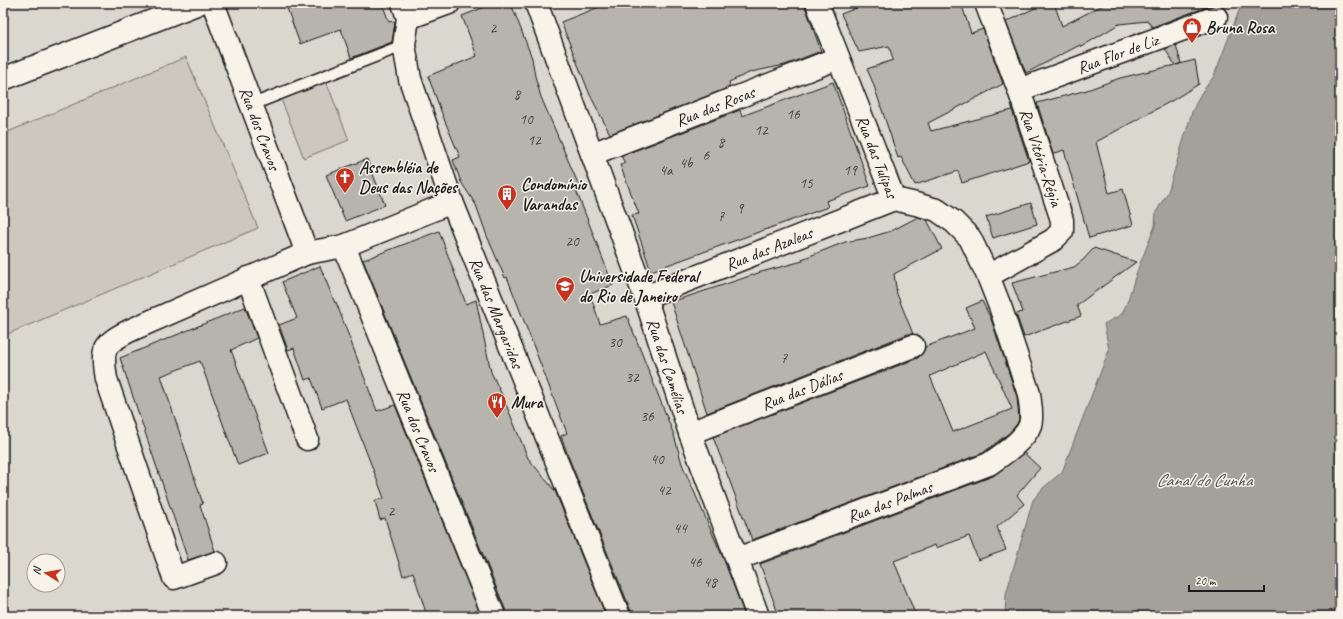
<svg xmlns="http://www.w3.org/2000/svg" width="1343" height="619" font-family="Caveat,sans-serif">
	<style>
		.built { fill: #dad7ce; fill-rule: evenodd }
		.green { fill: #ccc8c0; stroke: #74726e }
		.water { fill: #a3a19a; stroke: #6d6c68 }
		.building { fill: #b6b4ac; stroke: #1c1c1c; fill-rule: evenodd }
		.lines { fill: none; stroke-linecap: round; stroke-linejoin: round }
		.service-casing { stroke: #1c1c1c; stroke-width: 14 }
		.minor-casing { stroke: #1c1c1c; stroke-width: 25 }
		.service { stroke: #f7f3e8; stroke-width: 11 }
		.minor { stroke: #f7f3e8; stroke-width: 22 }
		.labels { text-anchor: middle; dominant-baseline: central; stroke-width: 3; stroke-linejoin: round; paint-order: stroke }
		.number-label { font-size: 15px; fill: #424240 }
		.poi-label { font-size: 17px; font-weight: bold; fill: #1c1c1c; stroke: #f7f3e8; text-anchor: start }
		.street-label { font-size: 17px; fill: #1c1c1c; stroke: #f7f3e8 }
		.water-label { font-size: 18px; font-style: italic; fill: #52514e; stroke: #f7f3e8 }
	</style>
	<rect width="100%" height="100%" fill="#eae6dc"/>
	<filter id="ink" filterUnits="userSpaceOnUse"><feTurbulence type="fractalNoise" baseFrequency=".025" numOctaves="2"/><feDisplacementMap in="SourceGraphic" scale="8" xChannelSelector="R" yChannelSelector="G"/><feConvolveMatrix kernelMatrix="1 2 1 2 8 2 1 2 1" color-interpolation-filters="sRGB"/></filter>
	<g filter="url(#ink)">
		<path class="built" d="M3,3H1255L1225,62L1200,95L1192,112L1168,192L1156,212L1155,226L1136,274L1132,292L1122,314L1104,324L1111,364L1077,460L1033,500L1006,594L1005,616H3ZM34,561H58V585H34Z"/>
		<g class="green">
			<path d="M186,57L258,228L3,336V134Z"/>
			<path d="M326,81L349,140L304,158L281,99Z"/>
		</g>
		<path class="water" d="M1242,3H1340V616H1005L1006,594L1033,500L1043,488L1062,472L1109,350L1104,324L1122,314L1128,300L1136,274L1155,226L1156,212L1168,192L1192,112L1200,95L1214,76Z"/>
		<g class="building">
			<path d="M285,3H382L389,22L394,21L395,23L392,42L351,58L341,29L300,44Z"/>
			<path d="M495,3H505L512,6L532,58L535,76L541,97L580,188L576,190L613,285L590,294L600,324L627,316L674,435L682,464L724,560L745,616H631V611L570,461L561,436L567,433L507,277L505,278L487,236L476,205L461,182L453,160L460,157L444,119L428,76L477,56L462,16Z"/>
			<path d="M609,3H804L821,51L785,65L751,72L729,82L730,87L610,134L590,95L561,22Z"/>
			<path d="M869,3H961L971,33L983,29L1003,84L928,123L931,131L1012,110L1029,161L962,183L958,171L915,185L901,157L898,158L873,83L867,69L893,60L889,46L859,52L841,14Z"/>
			<path d="M1045,3H1054L1062,26L1107,3H1214L1201,9L1152,27L1148,21L1119,24L1081,47L1080,45L1026,73L1006,22Z"/>
			<path d="M1176,45L1181,63L1176,65L1195,60L1199,84L1173,100L1096,142L1109,193L1123,189L1133,225L1089,238L1064,150L1053,154L1037,103L1087,90L1120,78L1175,65L1165,49Z"/>
			<path d="M833,82L870,186L826,201L828,207L651,271L632,215L639,214L620,165L625,163L621,156L740,110L742,116Z"/>
			<path d="M367,159L385,205L345,221L326,175Z"/>
			<path d="M1031,203L1037,224L993,238L986,217Z"/>
			<path d="M918,217L927,220L942,249L894,274L897,294L913,334H908L707,413L671,302L738,280L761,272L803,261L802,259L845,242L868,238L891,231Z"/>
			<path d="M439,231L466,304L476,300L491,372L503,397L528,458L555,491L606,616H506V611L363,260Z"/>
			<path d="M1094,248L1136,262L1077,305L1081,316L1024,337L1016,314L1023,312L1012,283L1074,267L1083,260Z"/>
			<path d="M320,266L335,303L336,302L377,411L395,405L481,616H427L413,572L403,576L385,518L380,520L375,501L384,498L346,399L322,408L311,378L305,380L294,348L288,350L279,325L297,318L282,282Z"/>
			<path d="M982,301L991,319L1017,397L1019,419L1017,424L1009,433L983,453L752,540L713,437L918,358L923,353L925,347L975,328L966,308ZM986,351L1012,409L953,432L930,376Z"/>
			<path d="M245,307L257,338L231,350L269,453L238,465L200,361L161,376L203,504L200,505L215,551L188,560L120,358Z"/>
			<path d="M1024,453L1040,468L1017,495L1024,504L997,527L1006,550L978,560L969,536L936,548L935,545L894,561L916,616H779L760,564L993,476Z"/>
		</g>
		<g class="lines">
			<defs>
				<path id="service" d="M251,105L404,45"/>
				<g id="minor">
					<path id="s1" d="M213,3L307,253"/>
					<path id="s2" d="M403,3L408,18L404,45L410,79L452,202L619,616"/>
					<path id="s3" d="M536,3L645,297L690,433L758,616"/>
					<path id="s4" d="M817,3L894,199"/>
					<path id="s5" d="M986,3L1019,90L1062,220V231L1053,240L988,276"/>
					<path d="M408,18L449,3"/>
					<path d="M3,79L199,3"/>
					<path id="s6" d="M1019,90L1216,17"/>
					<path id="s7" d="M592,154L838,58"/>
					<path id="s8" d="M344,246L494,616"/>
					<path d="M248,278L307,439"/>
					<path id="s9" d="M645,297L894,199"/>
					<path id="s10" d="M690,433L913,346"/>
					<path id="s11" d="M737,559L989,464C1002,455 1025,440 1030,425C1033,416 1030,403 1029,394L1001,309L988,276L970,238L954,222L937,210L916,204L894,199"/>
					<path d="M216,563L174,578L106,379C101,348 103,344 131,330L307,253L344,246L452,202"/>
				</g>
			</defs>
			<use href="#service" class="service-casing"/>
			<use href="#minor" class="minor-casing"/>
			<use href="#service" class="service"/>
			<use href="#minor" class="minor"/>
		</g>
	</g>
	<defs>
		<symbol id="shop-pin" viewBox="-11 -11 22 30"><path d="M0 17L-7.5 6A9.5 9.5 0 1 1 7.5 6Z" fill="#c8321e" stroke="#f7f3e8"/><path d="M-5-2.5h2.3a2.7 3.5 0 0 1 5.4 0H5L5.5 6h-11ZM-1.5-2.5h3a1.5 2.3 0 0 0-3 0Z" fill="#fff"/></symbol>
		<symbol id="church-pin" viewBox="-11 -11 22 30"><path d="M0 17L-7.5 6A9.5 9.5 0 1 1 7.5 6Z" fill="#c8321e" stroke="#f7f3e8"/><path d="M-1.2-6h2.4v3.5h3.3v2.4h-3.3V6h-2.4V-.1h-3.3v-2.4h3.3Z" fill="#fff"/></symbol>
		<symbol id="building-pin" viewBox="-11 -11 22 30"><path d="M0 17L-7.5 6A9.5 9.5 0 1 1 7.5 6Z" fill="#c8321e" stroke="#f7f3e8"/><path d="M-4-6H4V6H1V3H-1V6H-4ZM-2.5-4.3h1.7v1.8h-1.7ZM.8-4.3h1.7v1.8H.8ZM-2.5-1h1.7V.8h-1.7ZM.8-1h1.7V.8H.8Z" fill="#fff"/></symbol>
		<symbol id="university-pin" viewBox="-11 -11 22 30"><path d="M0 17L-7.5 6A9.5 9.5 0 1 1 7.5 6Z" fill="#c8321e" stroke="#f7f3e8"/><path d="M0-5L7-2L0 1L-7-2ZM-4 1L0 2.5L4 1V4Q0 6-4 4Z" fill="#fff"/></symbol>
		<symbol id="restaurant-pin" viewBox="-11 -11 22 30"><path d="M0 17L-7.5 6A9.5 9.5 0 1 1 7.5 6Z" fill="#c8321e" stroke="#f7f3e8"/><path d="M-5-6h1v4h1v-4h1v4h1v-4h1v5L-1.5 .5V6h-2V.5L-5-1ZM5-6V6H3V1.5H1.5Q1.5-4 5-6Z" fill="#fff"/></symbol>
	</defs>
	<g fill-rule="evenodd">
		<use href="#shop-pin" x="1181" y="16" width="22" height="30"/>
		<use href="#church-pin" x="334" y="166" width="22" height="30"/>
		<use href="#building-pin" x="496" y="183" width="22" height="30"/>
		<use href="#university-pin" x="554" y="275" width="22" height="30"/>
		<use href="#restaurant-pin" x="486" y="391" width="22" height="30"/>
	</g>
	<g class="labels">
		<g class="number-label">
			<text x="493" y="28">2</text>
			<text x="517" y="94">8</text>
			<text x="793" y="114">16</text>
			<text x="526" y="119">10</text>
			<text x="761" y="130">12</text>
			<text x="534" y="140">12</text>
			<text x="721" y="142">8</text>
			<text x="706" y="155">6</text>
			<text x="686" y="163">4b</text>
			<text x="666" y="170">4a</text>
			<text x="850" y="170">19</text>
			<text x="806" y="183">15</text>
			<text x="740" y="208">9</text>
			<text x="721" y="216">7</text>
			<text x="572" y="241">20</text>
			<text x="615" y="342">30</text>
			<text x="784" y="358">7</text>
			<text x="632" y="377">32</text>
			<text x="647" y="416">36</text>
			<text x="657" y="459">40</text>
			<text x="664" y="490">42</text>
			<text x="391" y="511">2</text>
			<text x="680" y="528">44</text>
			<text x="695" y="562">46</text>
			<text x="710" y="582">48</text>
		</g>
		<g class="poi-label">
			<text x="1206" y="27">Bruna Rosa</text>
			<text x="359" y="167">Assembléia de<tspan x="359" dy="20">Deus das Nações</tspan></text>
			<text x="521" y="184">Condomínio<tspan x="521" dy="20">Varandas</tspan></text>
			<text x="579" y="276">Universidade Federal<tspan x="579" dy="20">do Rio de Janeiro</tspan></text>
			<text x="511" y="402">Mura</text>
		</g>
		<g class="street-label">
			<text stroke="none"><textPath href="#s6" startOffset="105">Rua Flor de Liz</textPath></text>
			<text stroke="none"><textPath href="#s7" startOffset="132">Rua das Rosas</textPath></text>
			<text stroke="none"><textPath href="#s1" startOffset="134">Rua dos Cravos</textPath></text>
			<text stroke="none"><textPath href="#s4" startOffset="165">Rua das Tulipas</textPath></text>
			<text stroke="none"><textPath href="#s5" startOffset="164">Rua Vitória-Régia</textPath></text>
			<text stroke="none"><textPath href="#s9" startOffset="133">Rua das Azaleas</textPath></text>
			<text stroke="none"><textPath href="#s2" startOffset="327">Rua das Margaridas</textPath></text>
			<text stroke="none"><textPath href="#s3" startOffset="386">Rua das Camélias</textPath></text>
			<text stroke="none"><textPath href="#s10" startOffset="120">Rua das Dálias</textPath></text>
			<text stroke="none"><textPath href="#s8" startOffset="199">Rua dos Cravos</textPath></text>
			<text stroke="none"><textPath href="#s11" startOffset="163">Rua das Palmas</textPath></text>
		</g>
		<g class="water-label">
			<text x="1204" y="480">Canal do Cunha</text>
		</g>
	</g>
	<rect width="1343" height="619" fill="none" stroke="#f7f3e8" stroke-width="16"/>
	<rect x="8" y="8" width="1327" height="603" fill="none" stroke="#1c1c1c" stroke-width="1.5" filter="url(#ink)"/>
	<g transform="translate(46 573) rotate(281)"><circle r="19" fill="#f7f3e8" stroke="#9f9d96"/>
	<path d="M0-3L7 15L0 10L-7 15Z" fill="#c8321e"/>
	<text y="-6" font-size="11" font-weight="bold" text-anchor="middle" fill="#1c1c1c">N</text>
	</g>
	<path d="M1189 585v6h75v-6" fill="none" stroke="#1c1c1c" stroke-width="2"/>
	<text x="1195" y="585" font-size="12" fill="#1c1c1c" stroke="#f7f3e8" stroke-width="3" paint-order="stroke">20 m</text>
</svg>
